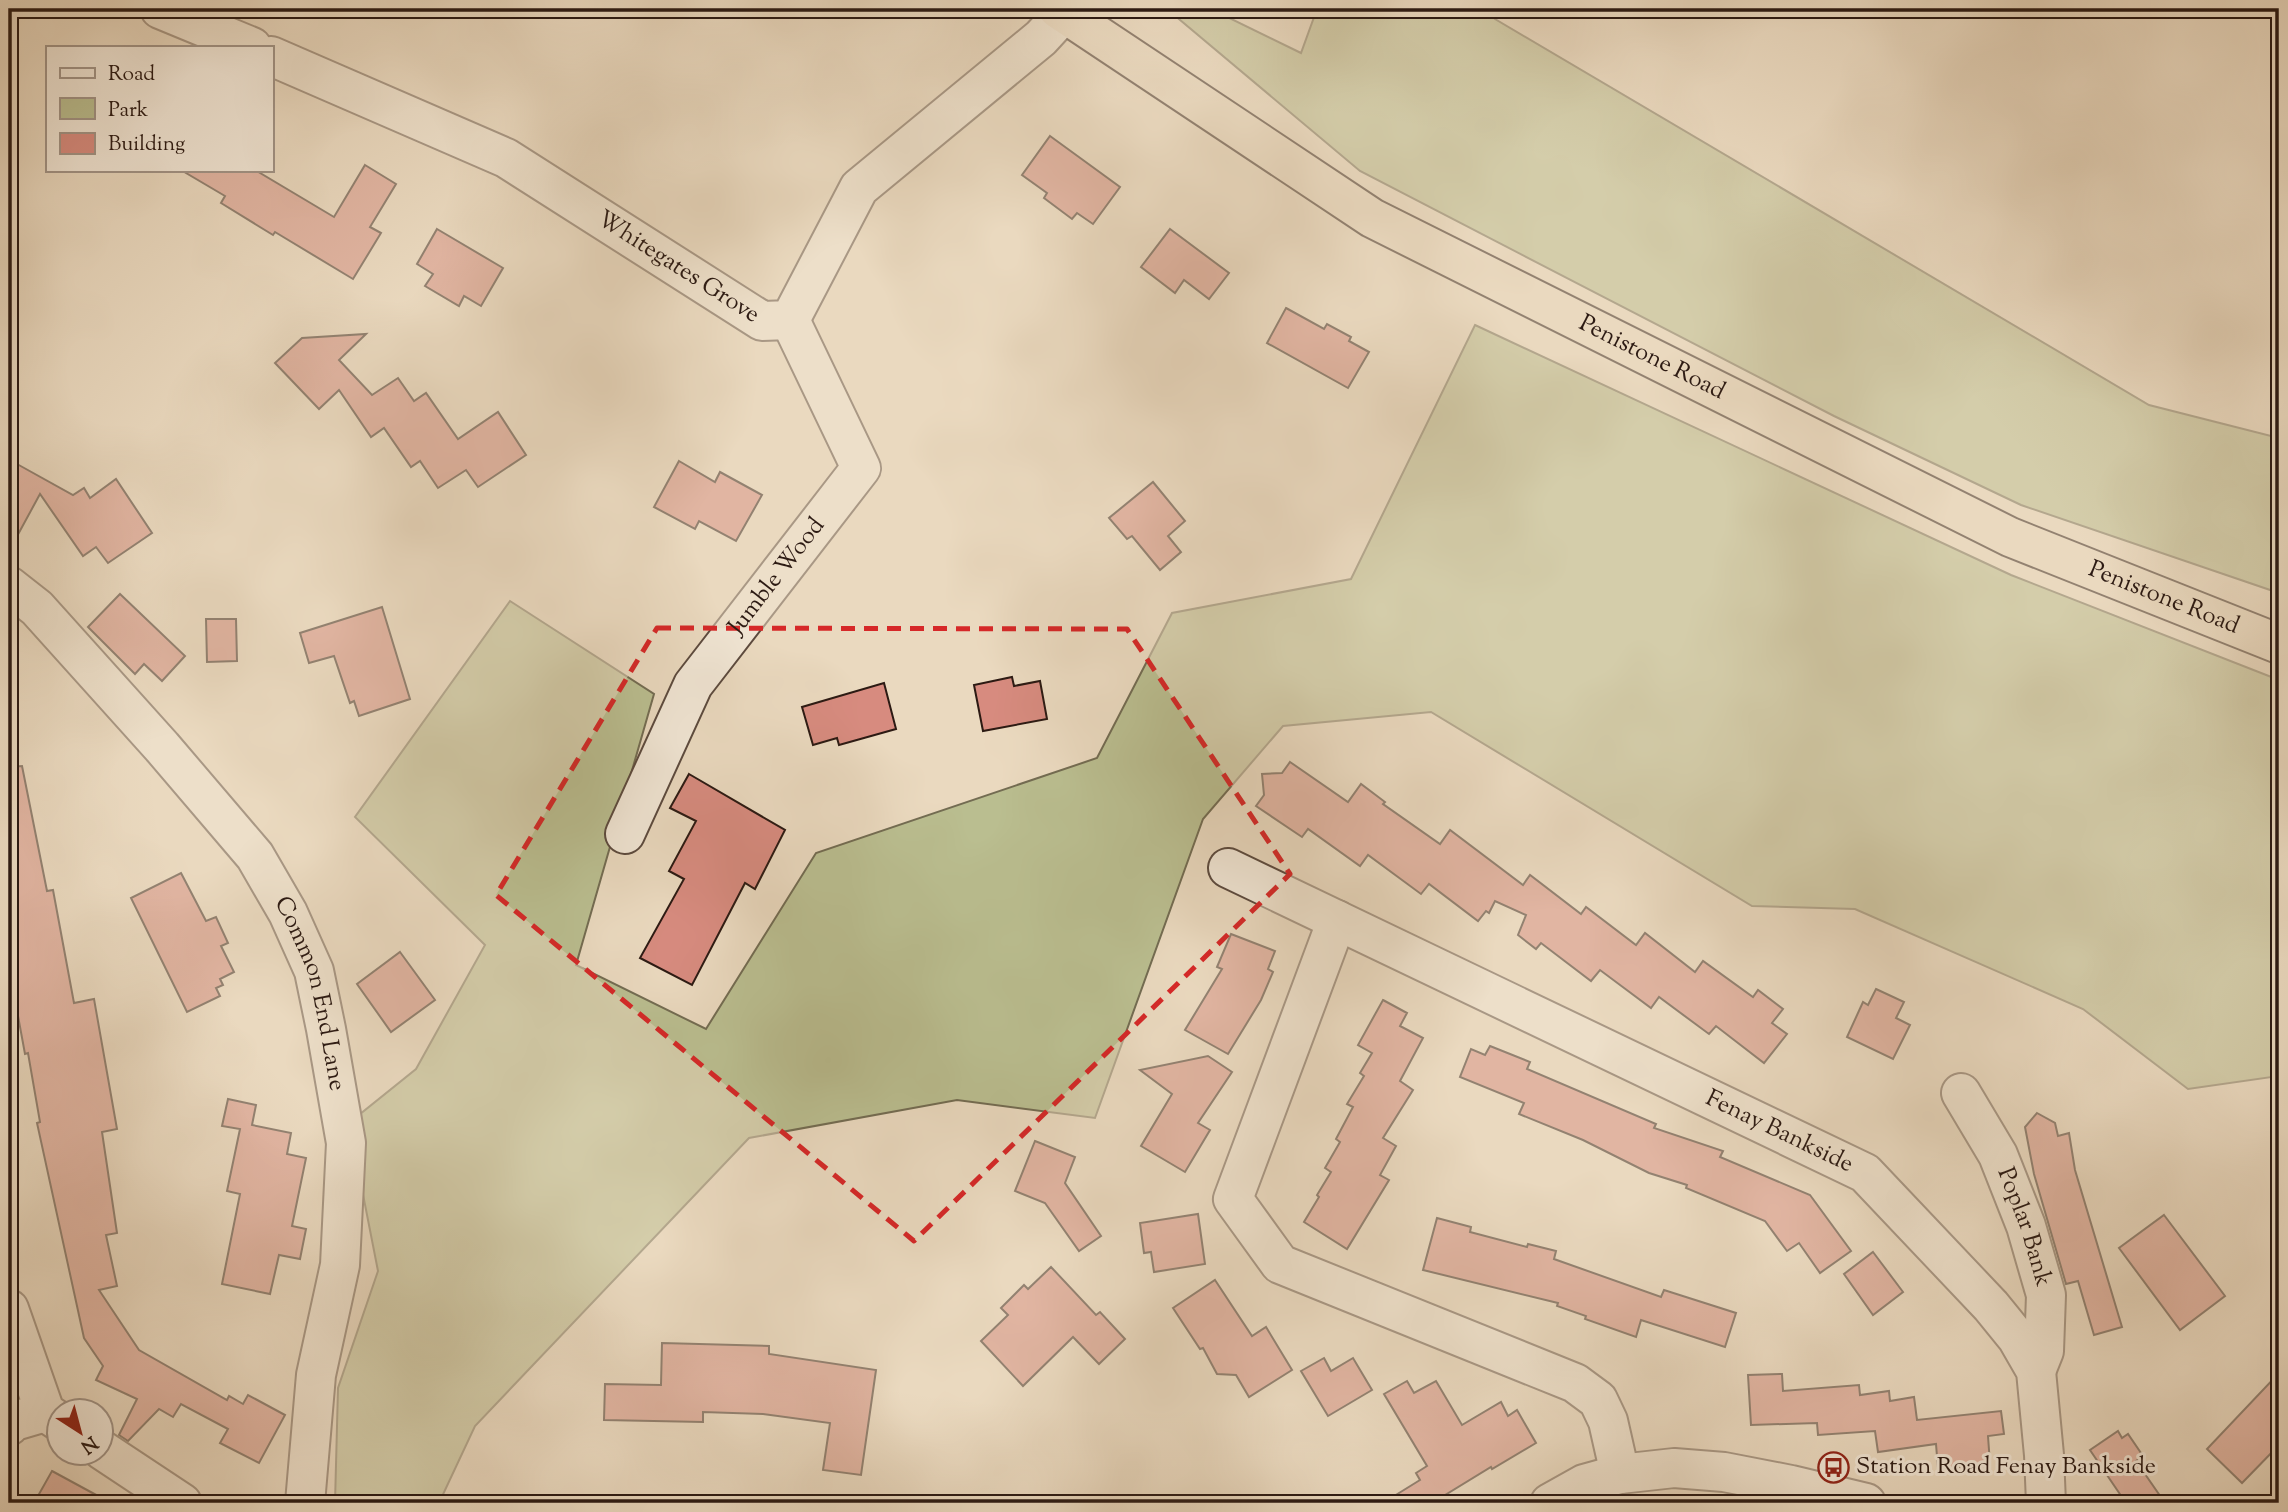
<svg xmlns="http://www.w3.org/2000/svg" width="2288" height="1512" font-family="'Sorts Mill Goudy',serif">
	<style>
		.green { fill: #babe90; stroke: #736c52; stroke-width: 2 }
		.building { fill: #d78b7f; stroke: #2c1a13; stroke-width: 2 }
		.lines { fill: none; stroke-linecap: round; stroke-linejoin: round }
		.minor-casing { stroke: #5c4a3e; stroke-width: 42 }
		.tertiary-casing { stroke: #5c4a3e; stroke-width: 42 }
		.trunk-casing { stroke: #2c1a13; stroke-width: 42 }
		.minor { stroke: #f1e6d5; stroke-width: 38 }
		.tertiary { stroke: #f1e6d5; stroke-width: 38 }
		.trunk { stroke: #ead9bf; stroke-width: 38 }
		.marked { fill: none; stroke: #d62828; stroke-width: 5; stroke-dasharray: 14 9; stroke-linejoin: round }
		.labels { text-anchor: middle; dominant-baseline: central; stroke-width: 6; stroke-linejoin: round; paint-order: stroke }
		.street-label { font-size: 24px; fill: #2c1a13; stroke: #f1e6d5 }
		.poi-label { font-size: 24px; fill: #2c1a13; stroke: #f1e6d5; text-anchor: start }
	</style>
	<rect width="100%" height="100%" fill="#ead9bf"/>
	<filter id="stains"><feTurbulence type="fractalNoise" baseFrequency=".00286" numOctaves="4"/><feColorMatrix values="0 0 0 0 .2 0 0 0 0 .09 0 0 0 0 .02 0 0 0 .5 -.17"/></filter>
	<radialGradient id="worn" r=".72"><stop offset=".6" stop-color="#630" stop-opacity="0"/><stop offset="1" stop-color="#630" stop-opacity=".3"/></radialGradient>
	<g class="green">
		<path d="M1167,9H1211L1301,53L1317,9H1485L1495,19L2149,405L2279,438V593L2021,505L1834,416L1360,171Z"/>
		<path d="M1475,325L2011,575L2279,680V1076L2188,1089L2083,1009L1855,909L1752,906L1431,712L1283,726L1203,819L1095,1118L957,1100L749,1138L475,1426L439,1503H335L338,1388L378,1271L349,1123L416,1069L485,945L355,817L510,601L654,694L576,965L706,1029L816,853L1097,758L1172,613L1351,579Z"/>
	</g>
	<g class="building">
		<path d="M1050,136L1120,187L1093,224L1077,213L1072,219L1044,198L1047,193L1022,175Z"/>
		<path d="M365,165L396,184L370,227L381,233L353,279L275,232L273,235L221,203L225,196L181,170H255L334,217Z"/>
		<path d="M437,229L503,268L481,306L464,296L459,306L425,286L433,274L417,264Z"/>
		<path d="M1170,229L1229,273L1209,299L1184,280L1175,293L1141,267Z"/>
		<path d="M1286,308L1324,329L1327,324L1351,337L1349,341L1369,352L1348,388L1267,343Z"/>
		<path d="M366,334L339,360L372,395L398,378L414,401L426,393L458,439L498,412L526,455L478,487L466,470L438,488L420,461L411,467L384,428L371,437L339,390L319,409L275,363L302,338Z"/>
		<path d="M679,461L715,482L720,472L762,495L736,541L699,521L695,529L654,507Z"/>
		<path d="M17,464L73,495L84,488L90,498L116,479L152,533L108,563L96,547L83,556L40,494L9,551V479Z"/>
		<path d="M1153,482L1185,521L1168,536L1181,552L1160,570L1132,536L1127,539L1109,518Z"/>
		<path d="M120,594L185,656L162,681L144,664L135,674L88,627Z"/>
		<path d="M382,607L410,699L359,716L354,701L350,703L334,656L309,663L300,633Z"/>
		<path d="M206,619H236L237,661L207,662Z"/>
		<path d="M1012,677L1014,686L1040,681L1047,719L983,731L974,685Z"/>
		<path d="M884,683L896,729L839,745L837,738L813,745L802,707Z"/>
		<path d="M1290,762L1348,802L1361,784L1385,802L1383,804L1440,844L1450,830L1523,885L1530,875L1581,914L1586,907L1636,945L1645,933L1695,972L1703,961L1753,997L1758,990L1783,1009L1772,1023L1787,1034L1764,1063L1716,1026L1709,1034L1659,997L1651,1008L1600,970L1591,981L1541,943L1536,949L1518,935L1526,915L1495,901L1489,913L1486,911L1478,921L1429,884L1421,894L1368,855L1360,866L1308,829L1302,837L1256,806L1264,795L1262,774L1282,773Z"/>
		<path d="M22,766L47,891L53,890L74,1003L94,999L117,1129L102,1132L117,1233L106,1235L117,1286L99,1290L139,1350L227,1400L229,1396L243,1404L248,1395L285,1415L259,1463L220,1443L228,1429L181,1404L173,1417L159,1409L128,1441L119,1435L137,1399L96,1380L103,1366L84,1338L37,1123L40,1122L28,1053L25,1054L9,967V767Z"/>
		<path d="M689,774L785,830L755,889L745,883L692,985L640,958L684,879L669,871L696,821L670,808Z"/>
		<path d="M181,873L206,921L216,917L228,943L221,946L234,972L220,979L223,985L216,988L220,996L187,1012L131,898Z"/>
		<path d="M1231,934L1275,951L1268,969L1273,972L1261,1000L1228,1054L1185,1030L1222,969L1217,967Z"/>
		<path d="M400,952L435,1000L391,1032L357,984Z"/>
		<path d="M1876,989L1904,1002L1896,1018L1910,1025L1893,1059L1847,1037L1863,1002L1868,1005Z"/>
		<path d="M1383,1000L1407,1013L1400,1026L1423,1038L1400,1081L1413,1090L1383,1138L1396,1146L1380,1175L1389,1180L1347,1249L1304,1222L1319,1197L1317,1195L1331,1172L1325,1168L1340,1142L1336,1139L1353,1107L1347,1104L1364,1076L1360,1073L1372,1053L1358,1045Z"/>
		<path d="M1490,1046L1530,1062L1527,1069L1656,1124L1654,1128L1723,1151L1720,1157L1810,1195L1851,1251L1820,1273L1799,1243L1787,1251L1765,1221L1686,1188L1687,1185L1649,1173L1583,1140L1519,1114L1524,1103L1460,1077L1471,1049L1485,1055Z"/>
		<path d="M1208,1056L1232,1072L1198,1123L1210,1130L1185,1172L1141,1146L1172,1094L1140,1070Z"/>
		<path d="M228,1099L256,1105L252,1125L291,1133L287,1154L306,1158L292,1226L306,1229L300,1259L279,1255L270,1294L222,1284L240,1194L227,1191L240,1129L222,1126Z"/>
		<path d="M2037,1113L2055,1123L2058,1136L2069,1133L2075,1170L2122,1327L2094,1335L2078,1281L2066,1284L2034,1174L2025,1127Z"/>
		<path d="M1035,1141L1075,1157L1065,1183L1101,1236L1079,1251L1045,1203L1015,1191Z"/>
		<path d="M1198,1214L1205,1264L1154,1272L1151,1252L1144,1253L1140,1223Z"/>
		<path d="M2164,1215L2225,1296L2180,1330L2119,1248Z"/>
		<path d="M1437,1218L1471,1227L1470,1232L1527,1247L1528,1244L1556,1251L1554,1259L1661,1297L1664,1290L1736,1313L1725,1347L1641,1320L1636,1337L1585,1319L1586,1316L1557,1306L1558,1303L1423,1270Z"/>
		<path d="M1873,1252L1903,1292L1873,1315L1844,1274Z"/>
		<path d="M1051,1267L1096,1315L1100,1312L1125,1339L1099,1364L1073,1337L1023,1386L981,1341L1008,1315L1001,1308L1024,1285L1028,1289Z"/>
		<path d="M1215,1280L1252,1336L1266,1327L1292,1370L1249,1397L1236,1375L1217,1374L1203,1348L1200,1349L1173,1308Z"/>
		<path d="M662,1343L769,1346V1354L876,1370L861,1475L823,1470L830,1423L763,1414L703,1412V1422L604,1420L605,1384L661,1385Z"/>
		<path d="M1324,1358L1331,1371L1353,1358L1372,1390L1328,1416L1301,1371Z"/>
		<path d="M2279,1373V1445L2242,1483L2207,1449Z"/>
		<path d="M1782,1374L1783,1391L1859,1385L1860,1395L1889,1391L1890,1401L1914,1397L1917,1420L2001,1411L2004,1434L1988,1436L1990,1464L1938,1469L1936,1444L1878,1452L1875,1431L1818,1435L1817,1423L1751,1425L1748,1375Z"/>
		<path d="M1407,1381L1414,1393L1436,1381L1462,1425L1501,1402L1508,1416L1517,1410L1536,1443L1492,1469L1491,1467L1432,1503H1383L1420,1480L1416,1473L1427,1466L1384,1394Z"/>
		<path d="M2118,1431L2122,1438L2128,1434L2143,1456L2136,1461L2165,1503H2126L2090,1450Z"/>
		<path d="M52,1471L111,1503H34Z"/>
	</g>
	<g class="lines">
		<defs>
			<g id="minor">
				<path d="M160,9L252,47"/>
				<path id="s1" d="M271,56L506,158L762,321L790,320L859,188L1041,38L1064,13"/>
				<path id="s2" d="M9,586L37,608L162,747L255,856L288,913L314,971L326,1029L346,1143L340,1265L316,1375L305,1503"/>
				<path id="s3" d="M625,834L693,685L861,468L790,320"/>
				<path id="s4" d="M1228,868L1865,1173L1991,1306L2017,1338L2036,1371L2044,1455L2046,1503"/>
				<path d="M1337,920L1233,1199L1280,1264L1575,1383L1598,1400L1608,1421L1620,1474"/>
				<path id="s5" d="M1961,1093L1998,1155L2026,1226L2046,1295L2044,1351L2036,1371"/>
				<path d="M9,1309L45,1412L60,1422"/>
				<path d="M9,1426L11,1422L45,1412"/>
				<path d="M102,1450L182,1503"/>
			</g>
			<path id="tertiary" d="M1550,1503L1584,1484L1620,1474L1674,1468L1724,1472L1791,1485L1866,1503"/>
			<g id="trunk">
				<path id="s6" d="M1058,9L1372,218L2010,537L2279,644"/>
			</g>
		</defs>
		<use href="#minor" class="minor-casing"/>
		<use href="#tertiary" class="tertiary-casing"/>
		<use href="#trunk" class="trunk-casing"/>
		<use href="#minor" class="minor"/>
		<use href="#tertiary" class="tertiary"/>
		<use href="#trunk" class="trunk"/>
	</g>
	<path d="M0 0H2288V1512H0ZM657,628L1127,629L1290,874L914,1241L496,895Z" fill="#ead9bf" fill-opacity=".55" fill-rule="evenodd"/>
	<path class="marked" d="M657,628L1127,629L1290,874L914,1241L496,895Z"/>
	<defs>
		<symbol id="bus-ring" viewBox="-11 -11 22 22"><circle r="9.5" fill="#f1e6d5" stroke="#8f2418" stroke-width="1.5"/><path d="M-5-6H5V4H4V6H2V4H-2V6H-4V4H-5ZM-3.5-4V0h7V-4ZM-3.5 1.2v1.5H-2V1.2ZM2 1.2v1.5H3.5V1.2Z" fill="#8f2418"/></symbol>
	</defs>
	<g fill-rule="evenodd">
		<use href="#bus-ring" x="1816" y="1450" width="35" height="35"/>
	</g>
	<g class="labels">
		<g class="street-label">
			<text stroke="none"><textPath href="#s1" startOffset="460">Whitegates Grove</textPath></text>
			<text stroke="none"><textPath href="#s6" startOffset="690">Penistone Road</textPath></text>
			<text stroke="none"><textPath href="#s3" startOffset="301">Jumble Wood</textPath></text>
			<text stroke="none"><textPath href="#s6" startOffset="1256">Penistone Road</textPath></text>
			<text stroke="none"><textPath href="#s2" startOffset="516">Common End Lane</textPath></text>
			<text stroke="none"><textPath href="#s4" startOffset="611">Fenay Bankside</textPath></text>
			<text stroke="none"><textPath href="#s5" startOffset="149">Poplar Bank</textPath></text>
		</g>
		<g class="poi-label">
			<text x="1856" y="1467">Station Road Fenay Bankside</text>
		</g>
	</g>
	<rect width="2288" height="1512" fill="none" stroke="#ead9bf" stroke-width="35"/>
	<rect x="10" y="10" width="2267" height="1491" fill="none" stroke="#2c1a13" stroke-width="3.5"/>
	<rect x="18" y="18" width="2253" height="1477" fill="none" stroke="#2c1a13" stroke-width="2"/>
	<rect x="46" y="46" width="228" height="126" fill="#f1e6d5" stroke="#a29487" stroke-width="2"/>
	<rect x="60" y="68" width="35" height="10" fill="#f1e6d5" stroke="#a29487" stroke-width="2"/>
	<text x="108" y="80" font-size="21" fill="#2c1a13">Road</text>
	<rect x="60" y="98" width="35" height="21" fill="#babe90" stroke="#a29487" stroke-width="2"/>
	<text x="108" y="116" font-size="21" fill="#2c1a13">Park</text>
	<rect x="60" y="133" width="35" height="21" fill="#d78b7f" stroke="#a29487" stroke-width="2"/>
	<text x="108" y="150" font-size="21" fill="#2c1a13">Building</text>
	<g transform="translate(80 1432) rotate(144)"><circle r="33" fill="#f1e6d5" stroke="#a29487" stroke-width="2"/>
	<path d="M0-5L12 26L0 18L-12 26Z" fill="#8f2418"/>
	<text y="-10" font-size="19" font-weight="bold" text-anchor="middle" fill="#2c1a13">N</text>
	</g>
	<rect width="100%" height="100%" filter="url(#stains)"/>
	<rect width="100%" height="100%" fill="url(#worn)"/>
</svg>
